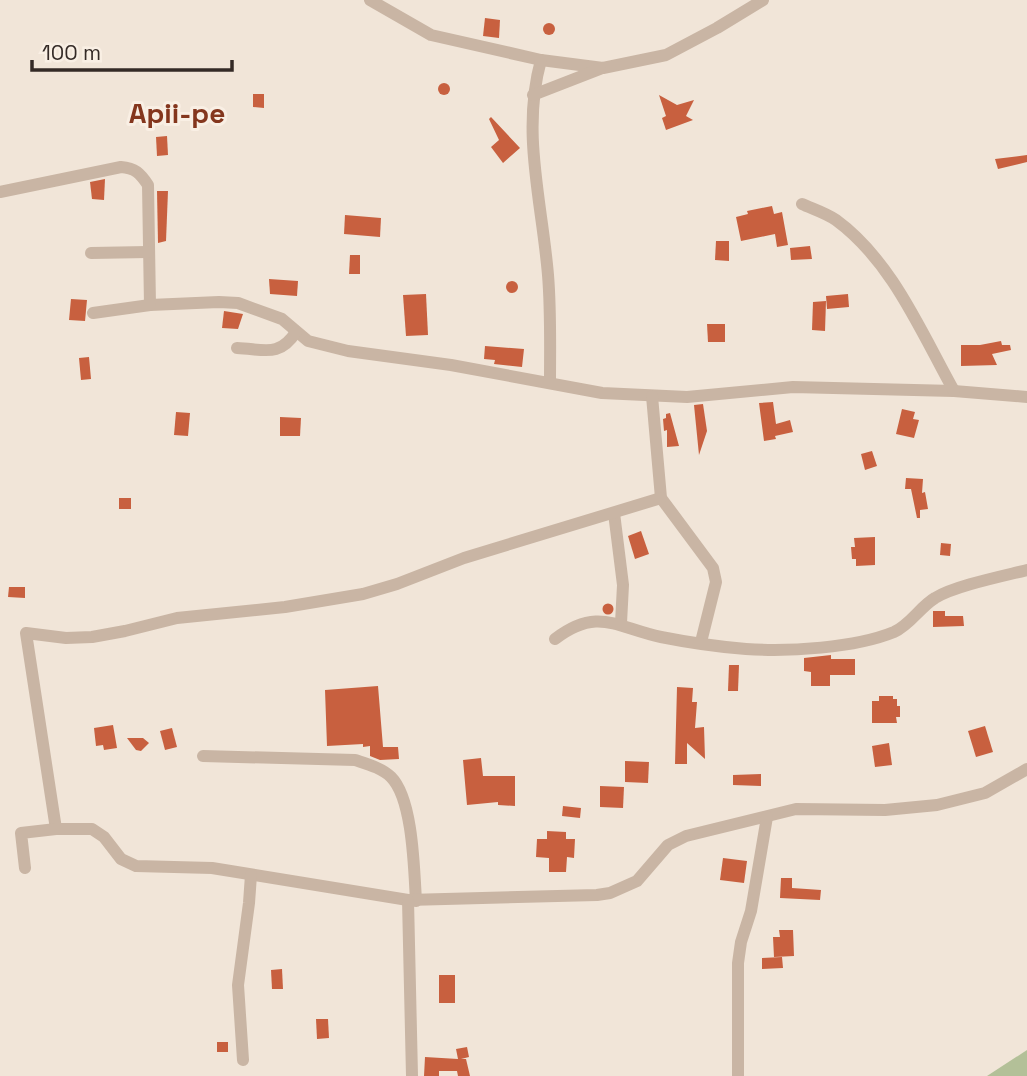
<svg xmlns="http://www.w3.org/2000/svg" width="1027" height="1076" font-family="'Space Grotesk',sans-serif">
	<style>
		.green { fill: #b3c098 }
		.building { fill: #c8603f }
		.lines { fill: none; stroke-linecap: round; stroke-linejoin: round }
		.street { stroke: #c9b5a4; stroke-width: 12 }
		.labels { text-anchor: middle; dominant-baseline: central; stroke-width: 6; stroke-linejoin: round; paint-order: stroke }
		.quarter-label { font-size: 28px; font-weight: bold; fill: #84361d; stroke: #f9efe4 }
	</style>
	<rect width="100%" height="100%" fill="#f1e5d8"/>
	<path class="green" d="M1027,1050V1076H987Z"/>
	<g class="building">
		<path d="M485,18L500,20L499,38L483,36Z"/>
		<circle cx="549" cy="29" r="6"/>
		<circle cx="444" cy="89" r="6"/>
		<path d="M253,94H264V108L253,107Z"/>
		<path d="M659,95L677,105L694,100L686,116L693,120L666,130L662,118L666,116Z"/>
		<path d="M491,117L520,148L503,163L491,147L499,140L489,119Z"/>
		<path d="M167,136L168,155L157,156L156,137Z"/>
		<path d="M1027,155V162L998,169L995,159Z"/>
		<path d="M105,179L104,200L92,199L90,182Z"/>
		<path d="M168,191L166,241L158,243L157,191Z"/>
		<path d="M772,206L774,214L782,212L788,245L777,247L775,234L741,241L736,217L748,214L747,211Z"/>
		<path d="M345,215L381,218L380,237L344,234Z"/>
		<path d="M716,241H729V261L715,260Z"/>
		<path d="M810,246L812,259L791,260L790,248Z"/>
		<path d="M350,255H360V274H349Z"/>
		<path d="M269,279L298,281L297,296L270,294Z"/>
		<circle cx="512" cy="287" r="6"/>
		<path d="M426,294L428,335L406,336L403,295Z"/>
		<path d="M848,294L849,307L827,309L826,296Z"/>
		<path d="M71,299L87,300L85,321L69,320Z"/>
		<path d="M826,301L825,331L812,330L813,302Z"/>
		<path d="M224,311L243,314L238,329L222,328Z"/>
		<path d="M707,324H725V342H708Z"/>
		<path d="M1001,341L1002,345H1010L1011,350L992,354L997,365L961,366V345H980Z"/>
		<path d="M485,346L524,349L522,367L494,364L495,360L484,359Z"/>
		<path d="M89,357L91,379L81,380L79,358Z"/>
		<path d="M773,402L776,424L790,420L793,432L775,436L776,439L764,441L759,403Z"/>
		<path d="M703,404L707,431L699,455L694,405Z"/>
		<path d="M902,409L915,412L913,419L919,420L914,438L896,434Z"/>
		<path d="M176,412L190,413L188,436L174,435Z"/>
		<path d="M670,413L679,446L667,447V430L664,431L663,419L666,418V414Z"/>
		<path d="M280,417L301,418L300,436H280Z"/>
		<path d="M872,451L877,466L865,470L861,454Z"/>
		<path d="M906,478L923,479L922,493L925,492L928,509L920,510V518H917L911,489H905Z"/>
		<rect x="119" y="498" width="12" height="11"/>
		<path d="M641,531L649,554L635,559L628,536Z"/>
		<path d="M875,537V565L856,566V559H852L851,547H855L854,538Z"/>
		<path d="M941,543L951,544L950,556L940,555Z"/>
		<path d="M9,587H25V598L8,597Z"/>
		<circle cx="608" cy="609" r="5.5"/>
		<path d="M933,611H945V616H963L964,626L933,627Z"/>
		<path d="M831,655V659H855V675H830V686H811V672L804,671V658Z"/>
		<path d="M729,665H739L738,691H728Z"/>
		<path d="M378,686L383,747H398L399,759L380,760L370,756V746L363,747V744L327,746L325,690Z"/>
		<path d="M677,687L693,688L692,702H697L695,728L704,727L705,759L687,743V764H675Z"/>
		<path d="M879,696H893V699H897V706H900V717H896L897,723H872V701H879Z"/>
		<path d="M113,725L117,748L104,750L103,745L96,746L94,728Z"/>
		<path d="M985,726L993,752L976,757L968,731Z"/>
		<path d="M172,728L177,747L165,750L160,731Z"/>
		<path d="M127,738H143L149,743L141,751L136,750Z"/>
		<path d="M889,743L892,765L875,767L872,746Z"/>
		<path d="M481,758L483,776H515V806L498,805V802L467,805L463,760Z"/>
		<path d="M625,761L649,762L648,783L625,782Z"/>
		<path d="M761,774V786L733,785V775Z"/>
		<path d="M600,786L624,787L623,808L600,807Z"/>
		<path d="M563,806L581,808L580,818L562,816Z"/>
		<path d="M547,831L566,832V839H575L574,858L567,857L566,872H549V858L536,857L537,839H547Z"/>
		<path d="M723,858L747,861L744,883L720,880Z"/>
		<path d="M781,878H792V888L821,890L820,900L780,898Z"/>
		<path d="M779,930H793L794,956L774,957L773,937H780Z"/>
		<path d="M782,957L783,968L762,969V958Z"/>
		<path d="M282,969L283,989H272L271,970Z"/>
		<rect x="439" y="975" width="16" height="28"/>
		<path d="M316,1019H328L329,1038L317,1039Z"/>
		<rect x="217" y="1042" width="11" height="10"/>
		<path d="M467,1047L469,1057L461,1059H466L470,1076H458L457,1071H439V1076H424L425,1057L458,1059L456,1049Z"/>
	</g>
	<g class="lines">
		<g class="street">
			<path d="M370,0L431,35L541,60L603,68L666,55L717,28L763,0"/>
			<path d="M541,60C521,132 542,202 548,275C551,311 550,347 550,383"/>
			<path d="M533,95L600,69"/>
			<path d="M0,192L121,167C135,168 140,173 148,185L150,305L219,302L238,303L282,319L308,341L348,351L451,365L602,393L687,397L793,387L954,391L1027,397"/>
			<path d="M802,204C813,209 826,213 836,220C892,261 921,332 954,391"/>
			<path d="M91,253L148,252"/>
			<path d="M93,313L150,305"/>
			<path d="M237,348C264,349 279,358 296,332"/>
			<path d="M652,396L661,498L713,568L716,582L701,642"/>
			<path d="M614,513L623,585L621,623"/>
			<path d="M555,639C598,606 617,628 661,637C686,642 721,647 746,649C788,652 855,648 894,632C910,625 920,607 935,598C954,586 1003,576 1027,570"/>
			<path d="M203,756L355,760C367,764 382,768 391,777C413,799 414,869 416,901"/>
			<path d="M56,829L26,633L66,638L92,637L125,631L177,618L285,607L363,594L397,584L464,558L661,498"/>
			<path d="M25,868L21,833L56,829H92L104,837L121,859L136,866L212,868L408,900L597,895L610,893L637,881L668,845L686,836L796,809L885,810L937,805L985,793L1027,769"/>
			<path d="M408,900L412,1076"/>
			<path d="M243,1060L238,985L249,903L251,875"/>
			<path d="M738,1076V963L741,942L751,911L767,817"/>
		</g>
	</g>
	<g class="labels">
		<g class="quarter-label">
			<text x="177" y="113">Apii-pe</text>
		</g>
	</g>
	<path d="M32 60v10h200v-10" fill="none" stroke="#342a26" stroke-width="3.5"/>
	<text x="42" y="60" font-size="21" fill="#342a26" stroke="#f9efe4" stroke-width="5" paint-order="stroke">100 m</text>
</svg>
